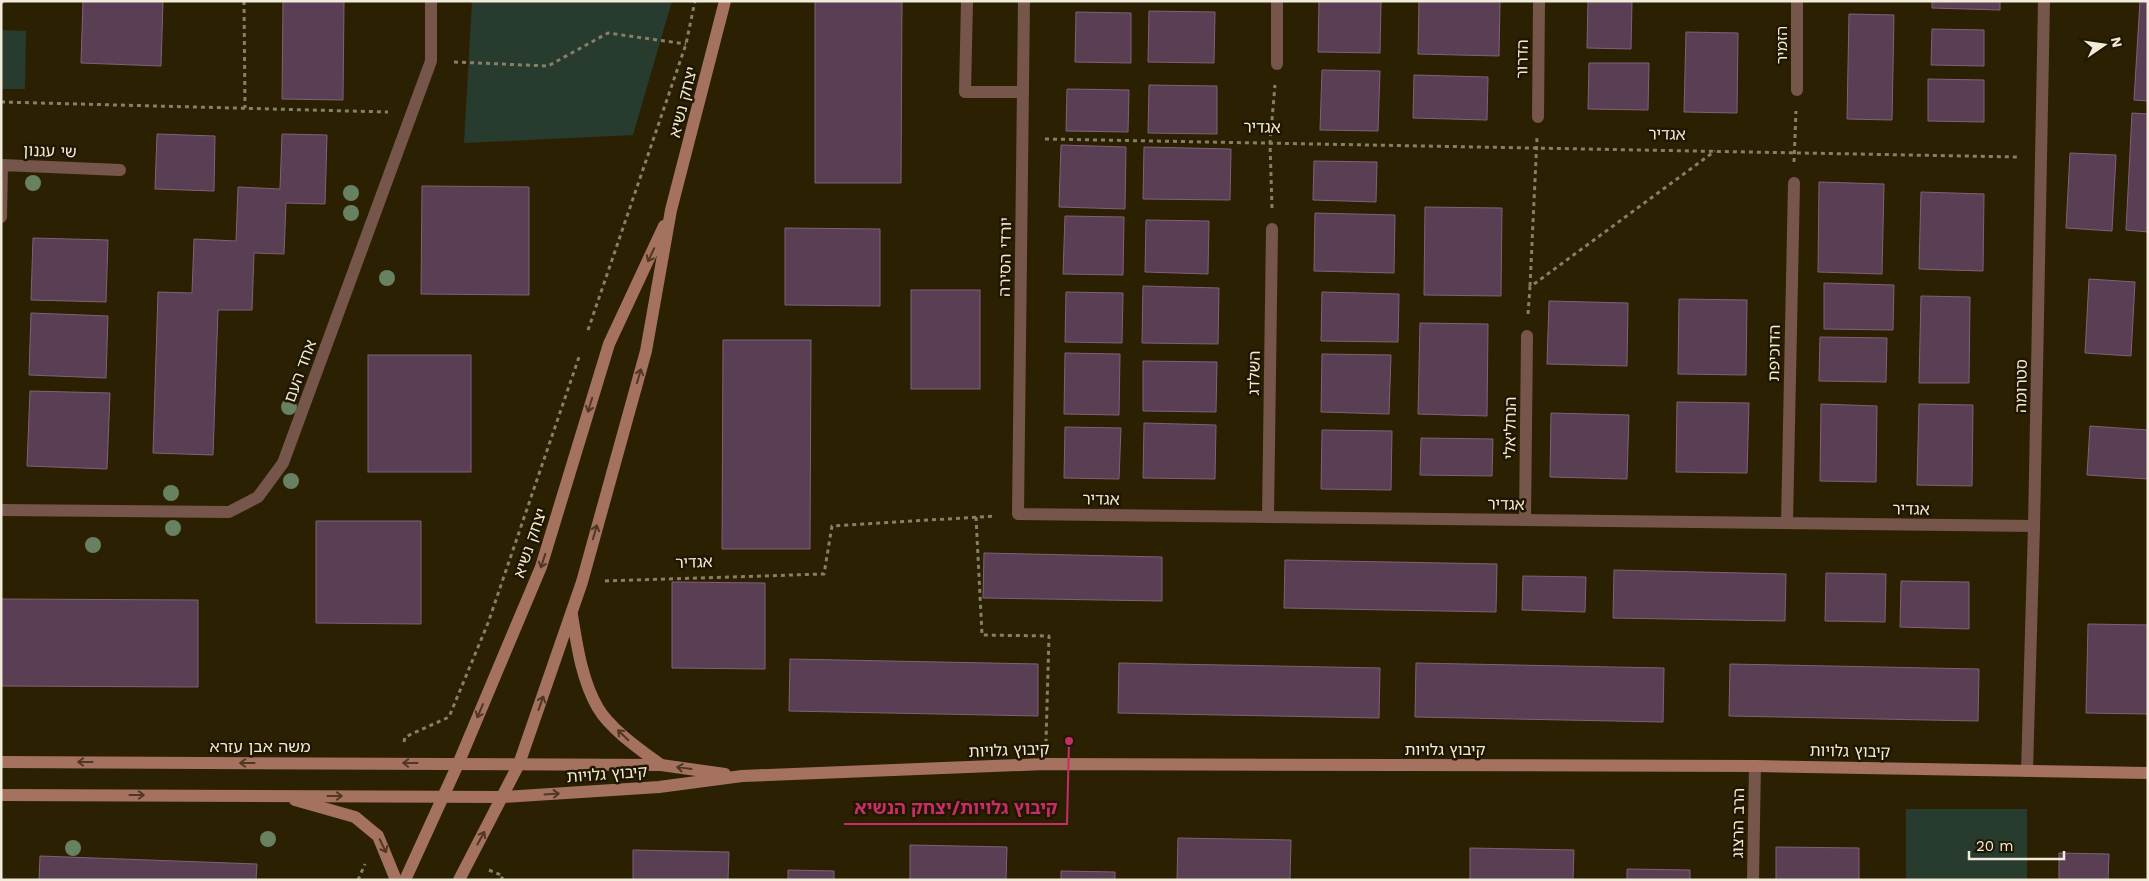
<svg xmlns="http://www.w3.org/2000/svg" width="2149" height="881" font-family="'Work Sans','Noto Sans Hebrew',sans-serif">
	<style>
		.green { fill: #273b2f }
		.building { fill: #5a3e53; stroke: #7f6177 }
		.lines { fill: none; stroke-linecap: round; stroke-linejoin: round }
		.path { stroke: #877f66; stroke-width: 3; stroke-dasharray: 4 4; stroke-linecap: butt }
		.lane { stroke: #76554a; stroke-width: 12 }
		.street { stroke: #76554a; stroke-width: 12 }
		.secondary { stroke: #a57260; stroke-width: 12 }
		.tree { fill: #678161 }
		.oneway { stroke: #4f3722 }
		.labels { text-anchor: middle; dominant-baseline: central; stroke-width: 5; stroke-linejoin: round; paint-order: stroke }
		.street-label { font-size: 16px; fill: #f1ebd9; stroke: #211700 }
		.leader { fill: none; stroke: #c72d68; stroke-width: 2 }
		.callout-dot { fill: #c72d68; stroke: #211700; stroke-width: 2 }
		.callout-label { font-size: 18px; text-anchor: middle; font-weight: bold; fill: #c72d68; stroke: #211700; stroke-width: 5; stroke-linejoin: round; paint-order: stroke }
	</style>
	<rect width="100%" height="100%" fill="#2b2102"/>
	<g class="green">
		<path d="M472,1H672L633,135L464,143Z"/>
		<path d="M1,30L26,31L25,89H1Z"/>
		<rect x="1906" y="809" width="121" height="71"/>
	</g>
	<g class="building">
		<path d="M83,1H163L161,66L81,63Z"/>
		<path d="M283,1H344L343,100L282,99Z"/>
		<path d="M815,1H902L901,183H815Z"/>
		<path d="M1319,1H1381L1380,53L1318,52Z"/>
		<path d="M1419,1H1500L1499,56L1418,54Z"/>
		<path d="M1588,1H1632L1631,49L1587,48Z"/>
		<path d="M1932,1H2000V10L1932,8Z"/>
		<path d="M2140,1H2148V101L2134,100Z"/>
		<path d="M1149,11L1215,12L1214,63L1148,62Z"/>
		<path d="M1076,12L1131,13V63L1075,62Z"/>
		<path d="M1849,14L1894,15L1892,120L1847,119Z"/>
		<path d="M1932,29L1984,30V66L1931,65Z"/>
		<path d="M1686,32L1738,33L1737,113L1684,112Z"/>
		<path d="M1589,63H1649L1648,110L1588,109Z"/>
		<path d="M1322,70L1380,71L1378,131L1320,130Z"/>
		<path d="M1414,75L1488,77L1487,120L1413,118Z"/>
		<path d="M1928,79L1984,80V122L1928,121Z"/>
		<path d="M1149,85L1217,86V134L1148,133Z"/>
		<path d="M1067,89L1129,90L1128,132L1066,131Z"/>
		<path d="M2132,113L2148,114V232L2126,230Z"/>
		<path d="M157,134L215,136L214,191L155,189Z"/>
		<path d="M282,134L327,135L325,204L286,203L284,254L254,253L252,310H218L213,455L153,453L158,292L192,293L194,239L236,241L238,187L280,189Z"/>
		<path d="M1061,145L1126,147L1125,209L1059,207Z"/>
		<path d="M1144,147L1231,149L1230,200L1143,199Z"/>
		<path d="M2070,153L2116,155L2112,231L2066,228Z"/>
		<path d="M1314,161L1377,162L1376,202L1313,200Z"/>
		<path d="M1819,182L1884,184L1882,274L1818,272Z"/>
		<path d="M422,186L529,187V295L421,294Z"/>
		<path d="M1921,192L1984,194L1983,271L1919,269Z"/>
		<path d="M1425,207L1502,208L1501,296L1424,295Z"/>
		<path d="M1315,213L1395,215L1394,273L1314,271Z"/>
		<path d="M1065,216L1124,217L1123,275L1063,274Z"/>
		<path d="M1146,220L1209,221L1208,274L1145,272Z"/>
		<path d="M785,228L880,229V306L785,305Z"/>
		<path d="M33,238L108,240L106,302L31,300Z"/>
		<path d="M2089,279L2135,282L2131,356L2085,353Z"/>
		<path d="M1824,283L1894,285L1893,330L1824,329Z"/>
		<path d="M1143,286L1219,288L1218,344L1142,343Z"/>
		<rect x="911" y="290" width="69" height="99"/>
		<path d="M1066,292L1123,293L1122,343L1065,342Z"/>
		<path d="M1322,292L1399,294L1398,342L1321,341Z"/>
		<path d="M1921,296L1970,297L1969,383H1919Z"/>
		<path d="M1679,299L1747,300L1746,375L1678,374Z"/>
		<path d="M1549,301L1628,303L1627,366L1547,364Z"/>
		<path d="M31,313L108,316L106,378L29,375Z"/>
		<path d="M1420,323L1488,324L1487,416L1418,414Z"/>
		<path d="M1820,337L1887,338L1886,382L1819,381Z"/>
		<path d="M723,340H811L810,549H722Z"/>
		<path d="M1065,353L1120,354L1119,415L1064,414Z"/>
		<path d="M1322,354L1391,355L1389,414L1321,412Z"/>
		<rect x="368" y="355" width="103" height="117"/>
		<path d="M1143,361L1217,362L1216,412L1143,411Z"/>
		<path d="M30,391L110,393L107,469L27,466Z"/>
		<path d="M1677,402L1749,403L1747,473L1676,472Z"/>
		<path d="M1821,404L1877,406L1876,482L1820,481Z"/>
		<path d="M1919,404L1973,405L1972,486L1917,485Z"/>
		<path d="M1551,413L1629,415L1627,479L1550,477Z"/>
		<path d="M1144,423L1216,425L1215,479L1143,478Z"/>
		<path d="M2090,426L2148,430V479L2087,475Z"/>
		<path d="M1065,427L1121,428L1119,479L1064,478Z"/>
		<path d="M1322,430L1392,431L1391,490L1321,489Z"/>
		<path d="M1421,438L1493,439L1492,476L1420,475Z"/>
		<path d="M316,521H421V624L316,623Z"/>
		<path d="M984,553L1162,557V601L983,598Z"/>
		<path d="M1285,560L1497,564L1496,612L1284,608Z"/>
		<path d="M1614,570L1786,574L1785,621L1613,618Z"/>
		<path d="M1826,573L1886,574L1885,622L1825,621Z"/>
		<path d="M1523,576L1586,577L1585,612L1522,610Z"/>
		<path d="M1901,581L1969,582V629L1900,627Z"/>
		<path d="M672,582L765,583V669L672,668Z"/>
		<path d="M1,599L198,600V687L1,686Z"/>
		<path d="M2088,624L2148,625V714L2086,713Z"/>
		<path d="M790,659L1038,664V716L789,711Z"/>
		<path d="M1119,663L1380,668L1379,718L1118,713Z"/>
		<path d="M1416,663L1664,668L1663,722L1415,717Z"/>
		<path d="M1730,664L1979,669L1978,721L1729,716Z"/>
		<path d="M1178,838L1291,840L1290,880H1177Z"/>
		<path d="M910,845L1007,847L1006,880H910Z"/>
		<path d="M1776,847L1859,848V880H1776Z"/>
		<path d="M1470,848L1574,850L1573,880H1470Z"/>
		<path d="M633,850L729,852L728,880H633Z"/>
		<path d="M2059,853L2109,854L2108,880H2059Z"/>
		<path d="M40,856L257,864L256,880H39Z"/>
		<path d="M1627,869L1690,870V880H1627Z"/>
		<path d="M788,870L834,871V880H788Z"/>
		<path d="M1061,871L1115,872V880H1061Z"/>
	</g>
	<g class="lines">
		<g class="path">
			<path d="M244,1L245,108"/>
			<path d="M1,3L4,1"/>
			<path d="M454,62L548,66L608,33L686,44"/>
			<path d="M1,102L388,112"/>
			<path d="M1045,139L2018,157"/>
			<path d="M1794,162L1796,111"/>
			<path d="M1272,208L1270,143L1275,85"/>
			<path d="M1530,286L1537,138"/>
			<path d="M1528,314L1530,287L1715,151"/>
			<path d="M588,330L686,44L695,1"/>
			<path d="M976,517L982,635L1049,636L1046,741"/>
			<path d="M605,581L824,574L832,526L995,516"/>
			<path d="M404,742L405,737L449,717L488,623L579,357"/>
			<path d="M489,870L503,876L501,880"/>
			<path d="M358,880L365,864"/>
		</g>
		<g class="lane">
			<path d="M967,1L965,92H1023"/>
			<path d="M1277,64V1"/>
		</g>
		<g class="street">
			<path d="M1024,1L1018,514L2034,526"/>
			<path d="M1797,90V1"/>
			<path d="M1538,117L1539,1"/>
			<path d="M1,217L2,165L120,170"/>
			<path d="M1,510L229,512L258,497L283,463L431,61V1"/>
			<path d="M1268,517L1272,229"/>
			<path d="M1525,520L1527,336"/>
			<path d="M1787,523L1794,183"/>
			<path d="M2027,771L2034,526L2044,1"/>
			<path d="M1753,880L1755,766"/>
		</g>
		<g class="secondary">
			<path d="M572,615C577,646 582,681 598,708C610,729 642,751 661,765"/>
			<path d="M1,762L661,765L725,774"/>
			<path d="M1,795L503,797L659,787L742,776L1045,764L1755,766L2148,773"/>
			<path d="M295,800L355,817L378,836L396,880"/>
			<path d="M405,880L458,764L541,567L609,344L664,226"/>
			<path d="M459,880L519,764L582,582L646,351L671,210L725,1"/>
		</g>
	</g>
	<g class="tree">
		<circle cx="33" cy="183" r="8"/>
		<circle cx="351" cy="193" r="8"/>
		<circle cx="351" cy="213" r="8"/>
		<circle cx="387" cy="278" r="8"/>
		<circle cx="289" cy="407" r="8"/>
		<circle cx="291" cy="481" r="8"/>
		<circle cx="171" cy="493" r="8"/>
		<circle cx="173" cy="528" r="8"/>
		<circle cx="93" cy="545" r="8"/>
		<circle cx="268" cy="839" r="8"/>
		<circle cx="73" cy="848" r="8"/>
	</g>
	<defs><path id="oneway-shaft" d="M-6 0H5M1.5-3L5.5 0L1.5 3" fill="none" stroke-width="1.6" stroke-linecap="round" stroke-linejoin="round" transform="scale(1.25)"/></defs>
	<g class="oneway">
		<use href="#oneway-shaft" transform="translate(651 255) rotate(115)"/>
		<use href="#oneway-shaft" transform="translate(639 376) rotate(-74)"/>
		<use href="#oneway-shaft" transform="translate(590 405) rotate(107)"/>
		<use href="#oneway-shaft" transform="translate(595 532) rotate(-74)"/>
		<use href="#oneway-shaft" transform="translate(543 561) rotate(108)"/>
		<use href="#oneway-shaft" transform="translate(541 703) rotate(-70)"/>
		<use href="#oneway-shaft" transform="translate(480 711) rotate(113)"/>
		<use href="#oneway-shaft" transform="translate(623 735) rotate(-136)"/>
		<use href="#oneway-shaft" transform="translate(85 762) rotate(-180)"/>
		<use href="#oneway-shaft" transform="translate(247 763) rotate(-180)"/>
		<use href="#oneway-shaft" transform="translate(410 763) rotate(-180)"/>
		<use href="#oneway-shaft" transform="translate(684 768) rotate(-172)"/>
		<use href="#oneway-shaft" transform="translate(552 794) rotate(-4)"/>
		<use href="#oneway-shaft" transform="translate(137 795)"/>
		<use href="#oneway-shaft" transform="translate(335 796)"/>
		<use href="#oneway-shaft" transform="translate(481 838) rotate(-61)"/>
		<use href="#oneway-shaft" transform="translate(383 846) rotate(64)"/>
	</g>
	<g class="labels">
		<g class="street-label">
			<text transform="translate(1781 45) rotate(-90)">הזמיר</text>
			<text transform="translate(1522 59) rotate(-89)">הדרור</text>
			<text transform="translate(683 102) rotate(-76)">יצחק נשיא</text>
			<text transform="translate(1262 127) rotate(1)">אגדיר</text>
			<text transform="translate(1667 134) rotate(1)">אגדיר</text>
			<text transform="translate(50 151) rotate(2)">שי עגנון</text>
			<text transform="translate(1005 257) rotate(-89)">יורדי הסירה</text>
			<text transform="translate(1774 353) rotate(-89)">הדוכיפת</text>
			<text transform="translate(300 371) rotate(-70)">אחד העם</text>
			<text transform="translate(1254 373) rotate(-89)">השלדג</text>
			<text transform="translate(2021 386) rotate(-89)">סטרומה</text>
			<text transform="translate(1510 428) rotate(-89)">הנחליאלי</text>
			<text transform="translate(1101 499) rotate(1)">אגדיר</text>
			<text transform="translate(1506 504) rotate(1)">אגדיר</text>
			<text transform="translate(1911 509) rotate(1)">אגדיר</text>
			<text transform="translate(530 543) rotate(-71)">יצחק נשיא</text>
			<text transform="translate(694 562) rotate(-2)">אגדיר</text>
			<text x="260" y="746">משה אבן עזרא</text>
			<text x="1445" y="749">קיבוץ גלויות</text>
			<text transform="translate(1009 750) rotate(-2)">קיבוץ גלויות</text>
			<text transform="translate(1850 751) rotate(1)">קיבוץ גלויות</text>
			<text transform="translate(607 774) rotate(-4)">קיבוץ גלויות</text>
			<text transform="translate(1738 823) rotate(-89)">הרב הרצוג</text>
		</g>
	</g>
	<path class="leader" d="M1069 741L1067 824H844"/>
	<circle class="callout-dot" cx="1069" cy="741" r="5"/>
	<g class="callout-label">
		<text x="956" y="814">קיבוץ גלויות/יצחק הנשיא</text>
	</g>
	<rect width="2149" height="881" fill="none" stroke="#f1ebd9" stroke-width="5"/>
	<g transform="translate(2104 45) rotate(77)" stroke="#211700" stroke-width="4" paint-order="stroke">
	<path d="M0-4L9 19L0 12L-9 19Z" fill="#f1ebd9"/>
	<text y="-8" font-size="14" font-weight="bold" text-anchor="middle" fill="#f1ebd9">N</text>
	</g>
	<path d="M1969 851v8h95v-8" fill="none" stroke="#f1ebd9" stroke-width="2.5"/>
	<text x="1976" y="851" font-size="15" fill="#f1ebd9" stroke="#211700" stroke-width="4" paint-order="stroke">20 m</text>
</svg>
